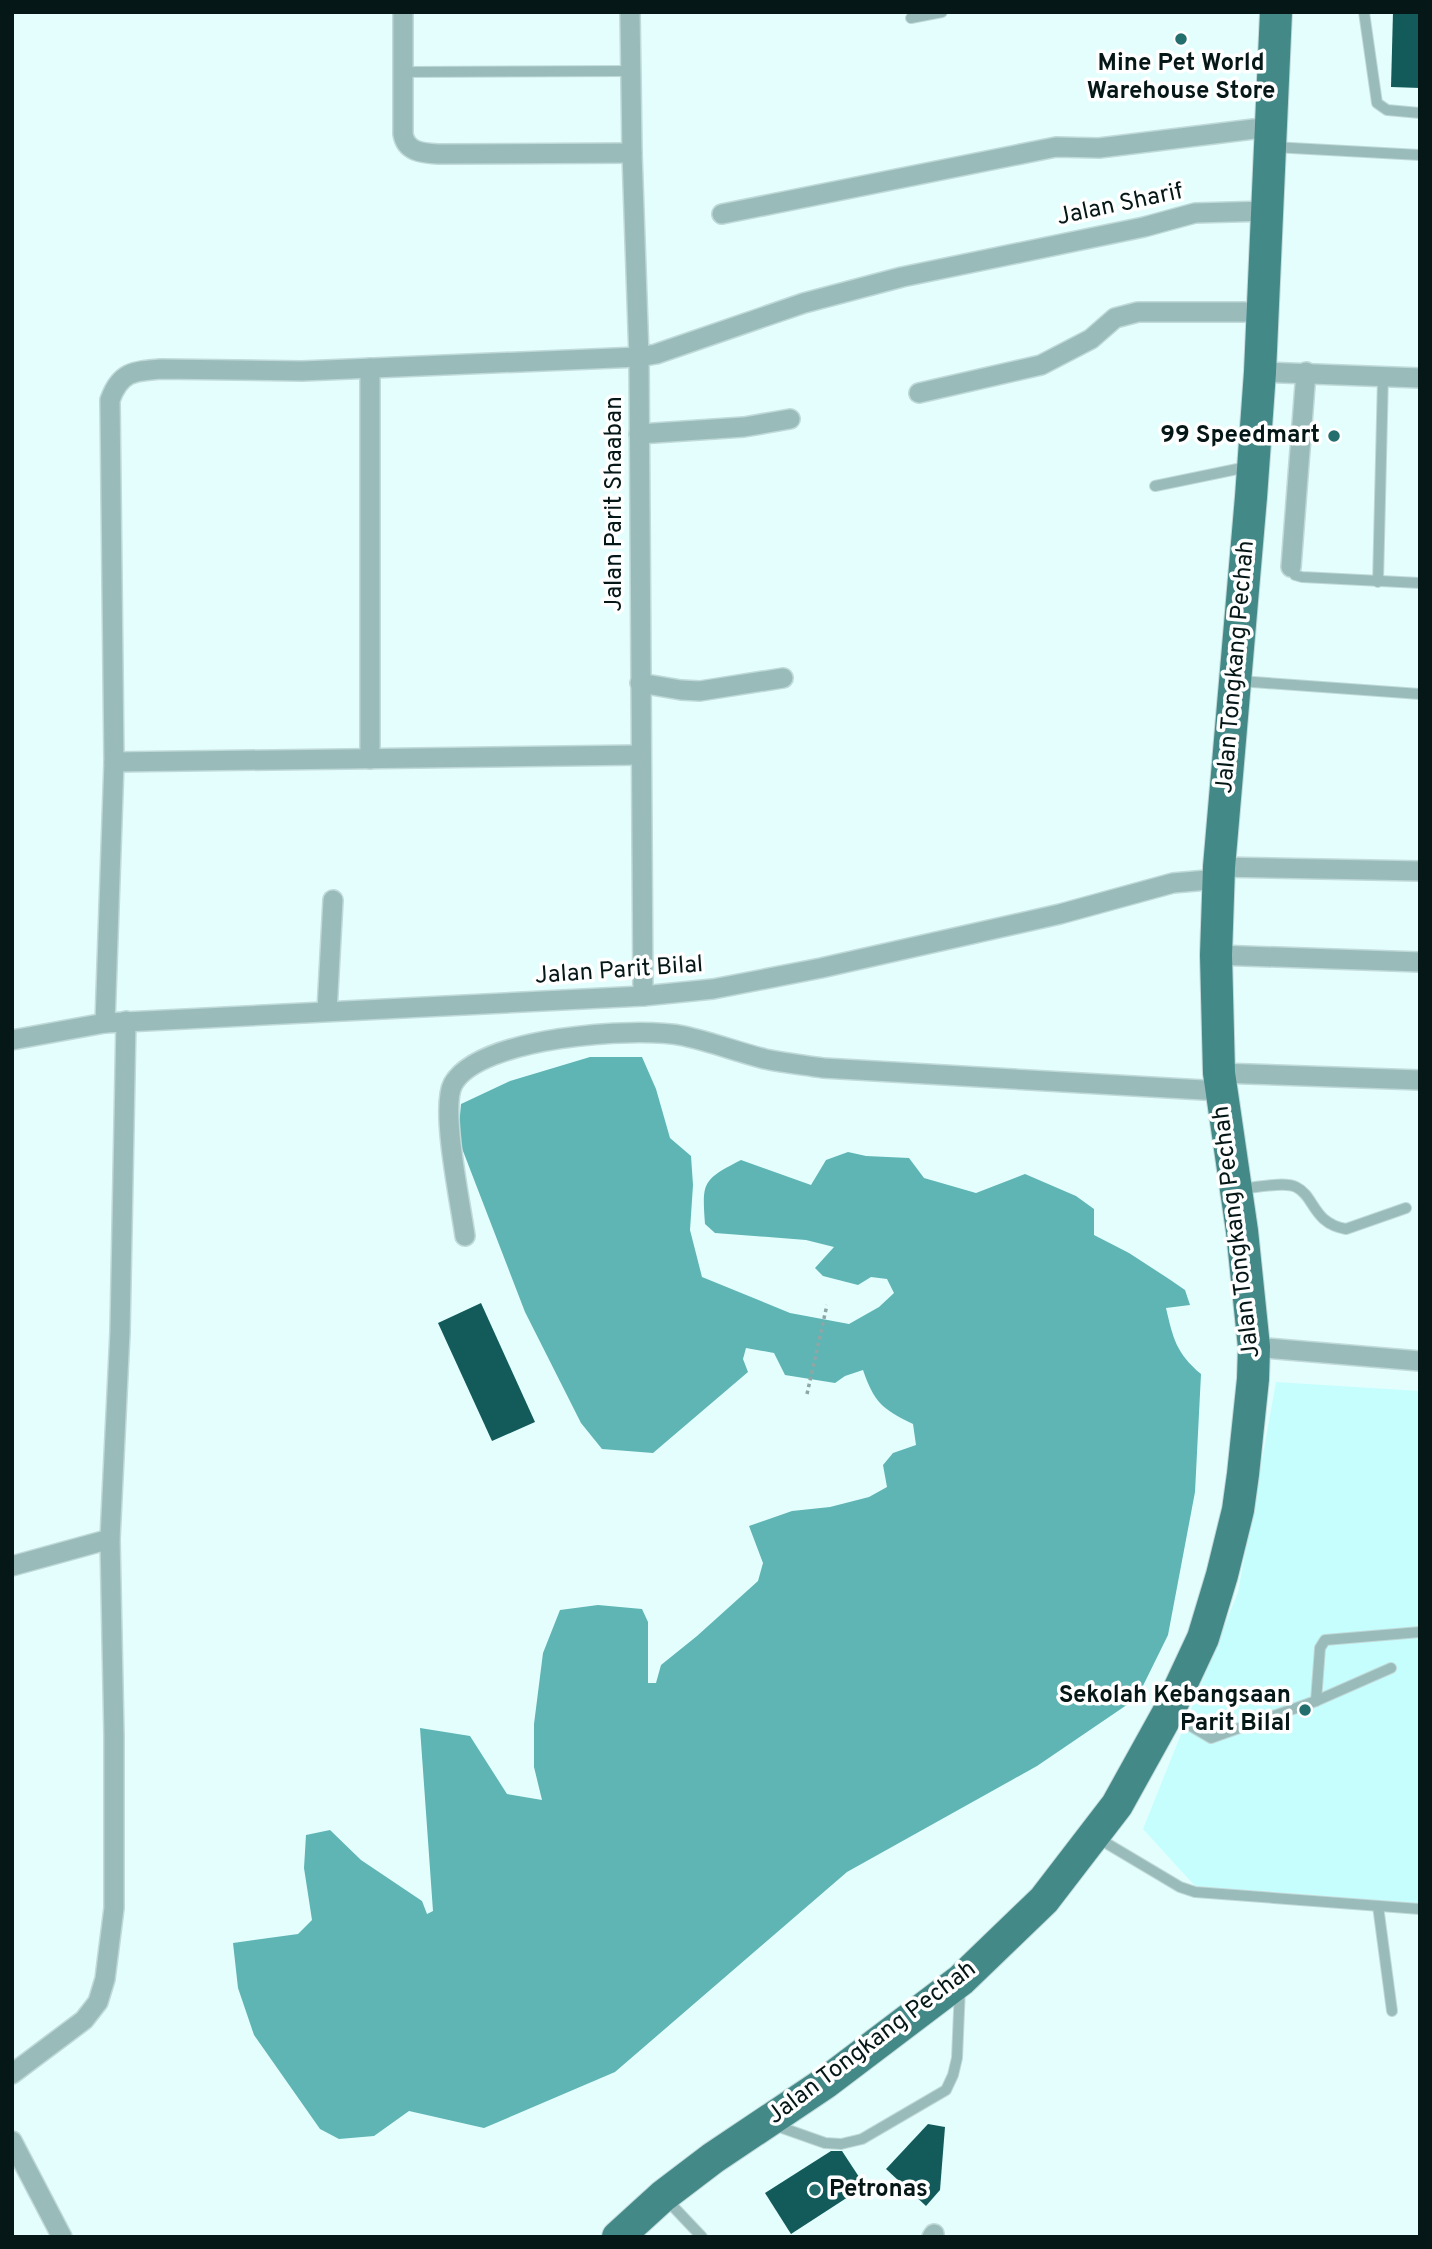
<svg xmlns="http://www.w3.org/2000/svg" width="1432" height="2249" font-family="Overpass,sans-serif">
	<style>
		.built { fill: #c6fefd }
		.water { fill: #5fb5b4 }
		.building { fill: #135b5a }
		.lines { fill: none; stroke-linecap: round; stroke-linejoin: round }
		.service-casing { stroke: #c0d9d9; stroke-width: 12 }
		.minor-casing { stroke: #c0d9d9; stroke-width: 22 }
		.primary-casing { stroke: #c0d9d9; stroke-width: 34 }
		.path { stroke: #8fa6a6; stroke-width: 3.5; stroke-dasharray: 3.5 3.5; stroke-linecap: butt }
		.service { stroke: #99bcbb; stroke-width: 10 }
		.minor { stroke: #99bcbb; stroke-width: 19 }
		.primary { stroke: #438988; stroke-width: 32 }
		.poi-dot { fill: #236f6e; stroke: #fff; stroke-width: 2.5 }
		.labels { text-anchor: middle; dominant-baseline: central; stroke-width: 7; stroke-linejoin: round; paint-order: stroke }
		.poi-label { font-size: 24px; font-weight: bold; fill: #061717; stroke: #fff; text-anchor: end }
		.street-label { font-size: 24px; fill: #061717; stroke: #fff }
	</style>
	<rect width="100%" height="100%" fill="#e4fefe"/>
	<path class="built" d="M1276,1382L1420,1391V1903L1195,1886L1143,1829L1238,1592Z"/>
	<path class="water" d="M590,1057H642L656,1089L670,1138L691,1156L693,1185L690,1230L702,1277L790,1313L849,1324L879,1307L894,1293L887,1279L871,1277L858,1285L823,1276L815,1268L834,1247L806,1240L715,1233L705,1224C702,1182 702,1180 741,1160L811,1185L826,1160L848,1152L866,1156L909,1158L924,1178L976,1193L1025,1174L1076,1196L1094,1209V1235L1129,1253L1169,1279L1185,1290L1190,1305L1166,1308C1173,1338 1176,1353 1201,1374L1195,1492L1168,1635L1137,1698L1037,1766L847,1872L615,2072L484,2128L409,2111L374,2136L339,2139L320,2129L254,2035L238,1988L233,1943L298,1934L312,1920L304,1868L306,1835L330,1830L361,1860L422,1901L427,1914L433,1911L420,1728L470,1736L507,1794L542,1800L534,1767V1724L543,1653L560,1610L598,1605L642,1609L648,1622V1683H656L661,1665L697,1636L758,1581L763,1563L749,1526L792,1511L830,1507L869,1497L887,1487L883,1465L893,1453L916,1445L913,1424C882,1409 874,1402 863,1370L845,1376L835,1383L785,1375L774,1353L746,1348L743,1359L748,1372L653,1453L602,1449L581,1423L525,1312L458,1138L461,1104L510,1081Z"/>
	<g class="building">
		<path d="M1393,12H1420V88L1391,87Z"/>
		<path d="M481,1303L535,1422L492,1441L438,1323Z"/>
		<path d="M928,2124L945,2127L940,2190L926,2206L886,2169Z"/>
		<path d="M831,2151H842L865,2186L791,2234L765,2193Z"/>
	</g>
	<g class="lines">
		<defs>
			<g id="service">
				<path d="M1364,12L1377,103L1387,110L1420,113"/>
				<path d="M911,18L942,12"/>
				<path d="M402,72L631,71"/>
				<path d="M1273,147L1420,155"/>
				<path d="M1155,486L1247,467"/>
				<path d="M1291,567L1295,575L1302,577L1420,583"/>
				<path d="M1378,582L1383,376"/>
				<path d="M1239,681L1420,694"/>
				<path d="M1240,1189C1254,1188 1284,1181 1296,1187C1315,1196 1312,1223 1346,1229L1406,1208"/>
				<path d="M1316,1701L1320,1648L1325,1640L1420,1632"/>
				<path d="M1172,1715L1211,1738L1316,1701L1391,1668"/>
				<path d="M1096,1837L1180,1887L1195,1892L1420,1909"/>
				<path d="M1378,1906L1392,2011"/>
				<path d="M774,2125L825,2143L841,2144L862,2139L946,2090L953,2075L957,2058L960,1988"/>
				<path d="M666,2199L702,2237"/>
			</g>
			<g id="minor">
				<path d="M403,12V134C406,152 422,153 438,154L632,153"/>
				<path d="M630,12L632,153L639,357L643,996"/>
				<path d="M722,214L1056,147L1099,148L1270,127"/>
				<path d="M1260,372L1420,378"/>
				<path d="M919,393L1041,365L1091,339L1115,318L1138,312H1262"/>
				<path d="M639,434L744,427L790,419"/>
				<path d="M1291,567L1306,372"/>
				<path d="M640,683L681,690L700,691L783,678"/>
				<path d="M370,759V368"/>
				<path d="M114,762L640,755"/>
				<path d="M1219,867L1420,871"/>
				<path d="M1216,955L1420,962"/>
				<path d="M327,1011L333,900"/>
				<path d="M105,1023L114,762L110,400C120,372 133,371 161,369L302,371L639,357L656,354L804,303L902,277L1144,227L1195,213L1268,211"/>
				<path d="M12,1040L105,1023L643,996L713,989L821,968L1060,914L1173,883L1219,879"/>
				<path d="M1219,1073L1420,1080"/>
				<path d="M465,1236C461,1206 440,1108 453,1084C479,1037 635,1026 684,1036C711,1042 738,1052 765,1059C784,1063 804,1065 823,1068L1221,1091"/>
				<path d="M1254,1347L1420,1361"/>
				<path d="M12,1566L110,1539"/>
				<path d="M12,2074L84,2020L98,2002L105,1979L114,1908V1736L110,1539L120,1332L126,1021"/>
				<path d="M12,2141L62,2237"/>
				<path d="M932,2237L934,2234"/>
			</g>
			<path id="primary" d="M618,2237L663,2196L713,2158L825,2083L961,1980L1044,1900L1117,1805L1168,1713L1203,1638L1222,1575L1238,1510L1243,1474L1253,1379L1254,1347L1242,1231L1219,1073L1216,955L1219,867L1251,497L1260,372L1276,12"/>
		</defs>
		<use href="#service" class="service-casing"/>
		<use href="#minor" class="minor-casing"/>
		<use href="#primary" class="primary-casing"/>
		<path class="path" d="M807,1394L827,1305"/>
		<use href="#service" class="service"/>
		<use href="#minor" class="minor"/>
		<use href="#primary" class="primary"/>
	</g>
	<g class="poi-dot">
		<circle cx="1181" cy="39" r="7"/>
		<circle cx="1334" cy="436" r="7"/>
		<circle cx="1305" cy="1710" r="7"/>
		<circle cx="815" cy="2190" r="7"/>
	</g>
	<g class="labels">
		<g class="poi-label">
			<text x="1181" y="64" text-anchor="middle">Mine Pet World<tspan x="1181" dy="28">Warehouse Store</tspan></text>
			<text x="1320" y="436">99 Speedmart</text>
			<text x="1291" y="1696">Sekolah Kebangsaan<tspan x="1291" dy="28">Parit Bilal</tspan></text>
			<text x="829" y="2190" text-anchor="start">Petronas</text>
		</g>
		<g class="street-label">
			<text transform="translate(1120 205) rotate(-12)">Jalan Sharif</text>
			<text transform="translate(615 504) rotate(-90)">Jalan Parit Shaaban</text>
			<text transform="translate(1236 667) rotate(-85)">Jalan Tongkang Pechah</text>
			<text transform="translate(619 971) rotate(-4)">Jalan Parit Bilal</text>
			<text transform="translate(1237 1232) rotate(-97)">Jalan Tongkang Pechah</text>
			<text transform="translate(872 2043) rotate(-37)">Jalan Tongkang Pechah</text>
		</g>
	</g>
	<rect width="1432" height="2249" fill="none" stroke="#061717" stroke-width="28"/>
</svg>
